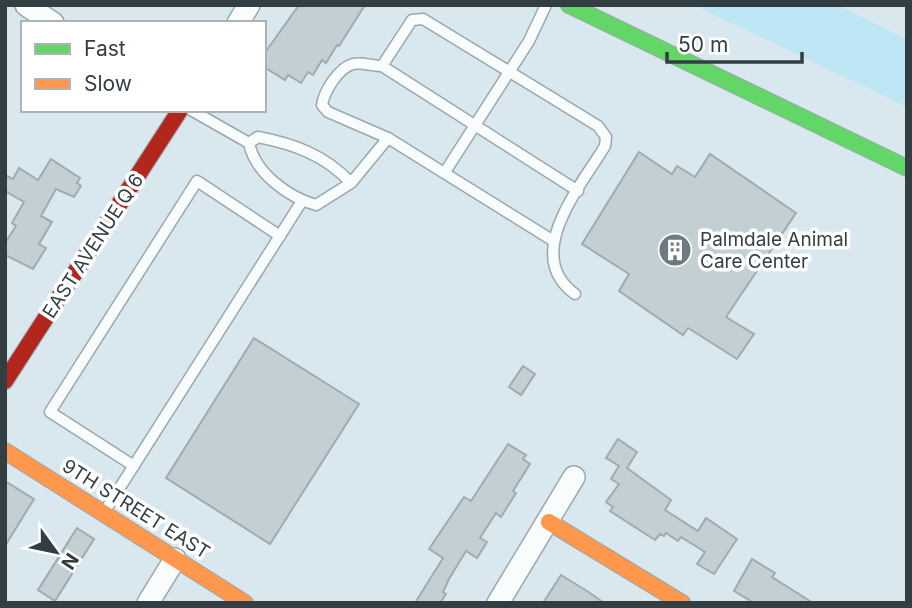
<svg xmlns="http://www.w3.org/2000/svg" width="912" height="608" font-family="Inter,sans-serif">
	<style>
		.green { fill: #bfe6f4 }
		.building { fill: #c4cfd4; stroke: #9fabb0; stroke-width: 2 }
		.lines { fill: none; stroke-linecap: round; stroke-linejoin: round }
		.lane-casing { stroke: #9ba7ac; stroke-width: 13 }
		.street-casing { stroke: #9ba7ac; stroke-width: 24 }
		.fast-casing { stroke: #9ba7ac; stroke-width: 18 }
		.slow-casing { stroke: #9ba7ac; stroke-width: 18 }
		.jam-casing { stroke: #9ba7ac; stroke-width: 18 }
		.lane { stroke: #f9fcfc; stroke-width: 10 }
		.street { stroke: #f9fcfc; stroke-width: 21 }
		.fast { stroke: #63d668; stroke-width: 16 }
		.slow { stroke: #ff974d; stroke-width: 16 }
		.jam { stroke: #b3261e; stroke-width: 16 }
		.labels { text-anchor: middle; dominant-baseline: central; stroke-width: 7; stroke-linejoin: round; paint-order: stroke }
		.poi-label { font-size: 19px; fill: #333e43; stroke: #fff; text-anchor: start }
		.street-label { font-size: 19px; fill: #333e43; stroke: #fff }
	</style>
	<rect width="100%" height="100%" fill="#d9e8ee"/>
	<path class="green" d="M694,5H837L907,39V107Z"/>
	<g class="building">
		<path d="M299,5H365L339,46L337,45L326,63L322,60L313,75L308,72L301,83L288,75L285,80L264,67V54Z"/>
		<path d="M639,152L672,174L677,166L695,177L710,154L796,213L726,317L754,334L737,359L688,328L683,335L619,291L629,274L582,244Z"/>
		<path d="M51,159L80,178L77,183L81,186L74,197L56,189L41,216L52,222L39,244L46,248L33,269L5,255V243L16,226L12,223L24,202L5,191V175L13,179L19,168L38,180Z"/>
		<path d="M254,338L359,404L270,544L166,478Z"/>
		<path d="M523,366L535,374L521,395L509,387Z"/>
		<path d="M618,439L637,452L627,468L671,500L665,510L698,531L706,518L737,539L714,574L697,564L705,552L681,537L678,541L666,533L664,536L660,534L655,540L610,511L613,507L606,502L619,484L611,479L619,466L606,458Z"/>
		<path d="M508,444L526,455L523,459L530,464L513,491L516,493L501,517L496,513L480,538L487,542L477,558L466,551L449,579L443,592L446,594L440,603H415L443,558L429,549L464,497L471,501Z"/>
		<path d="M5,481L34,499L5,546Z"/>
		<path d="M77,528L94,539L55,601L38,590Z"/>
		<path d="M752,559L775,573L772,577L813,603H754L734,591Z"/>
		<path d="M561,575L587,591L604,603H543Z"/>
	</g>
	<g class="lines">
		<defs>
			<g id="lane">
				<path d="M382,66L412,20L423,19L598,126L606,137L605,146C581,186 521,255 575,294"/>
				<path d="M191,110L249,143"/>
				<path d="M445,172L529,41L546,5"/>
				<path d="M351,183C325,155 294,144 258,137L249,143C255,173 288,197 316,205L351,183L388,138"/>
				<path d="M552,240L388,138L328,112L322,105C324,92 338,68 353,64C361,62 373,66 382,66L578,191"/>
				<path d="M134,466L50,412L197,181L280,236"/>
				<path d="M105,511L302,201"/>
			</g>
			<g id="street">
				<path d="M26,5L53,23"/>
				<path d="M238,23L249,5"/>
				<path d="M148,603L175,559"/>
				<path d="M498,603L574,477"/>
			</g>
			<path id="fast" d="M569,5L907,168"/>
			<g id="slow">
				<path d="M5,451L245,603"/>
				<path d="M549,522L682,603"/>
			</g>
			<path id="jam" d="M5,381L180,110"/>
		</defs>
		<use href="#lane" class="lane-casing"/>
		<use href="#street" class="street-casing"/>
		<use href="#fast" class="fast-casing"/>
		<use href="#slow" class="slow-casing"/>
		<use href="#jam" class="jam-casing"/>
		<use href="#lane" class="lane"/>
		<use href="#street" class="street"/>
		<use href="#fast" class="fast"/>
		<use href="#slow" class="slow"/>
		<use href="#jam" class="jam"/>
	</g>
	<defs>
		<symbol id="building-disc" viewBox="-11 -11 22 22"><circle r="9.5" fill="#6d7a7f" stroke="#fff"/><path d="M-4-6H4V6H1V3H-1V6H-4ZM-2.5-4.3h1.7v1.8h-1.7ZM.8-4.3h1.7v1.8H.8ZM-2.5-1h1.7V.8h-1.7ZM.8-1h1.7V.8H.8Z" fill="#fff"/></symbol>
	</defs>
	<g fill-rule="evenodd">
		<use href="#building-disc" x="656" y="231" width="38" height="38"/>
	</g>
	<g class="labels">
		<g class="poi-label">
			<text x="700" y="239">Palmdale Animal<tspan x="700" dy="22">Care Center</tspan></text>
		</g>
		<g class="street-label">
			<text transform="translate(93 246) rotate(-57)">EAST AVENUE Q 6</text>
			<text transform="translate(136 509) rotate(32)">9TH STREET EAST</text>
		</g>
	</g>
	<rect width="912" height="608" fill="none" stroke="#333e43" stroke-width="14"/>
	<rect x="21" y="21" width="245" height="91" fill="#ffffff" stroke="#adb2b4" stroke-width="2"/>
	<rect x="35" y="44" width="35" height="10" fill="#63d668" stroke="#adb2b4" stroke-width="2"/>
	<text x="84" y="56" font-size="21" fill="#333e43">Fast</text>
	<rect x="35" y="79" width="35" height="10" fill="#ff974d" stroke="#adb2b4" stroke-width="2"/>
	<text x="84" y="91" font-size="21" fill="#333e43">Slow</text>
	<g transform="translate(56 552) rotate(123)" stroke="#ffffff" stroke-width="5" paint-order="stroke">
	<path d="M0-5L12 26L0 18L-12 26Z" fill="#333e43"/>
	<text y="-10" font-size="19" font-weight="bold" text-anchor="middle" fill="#333e43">N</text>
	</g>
	<path d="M667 52v10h135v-10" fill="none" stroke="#333e43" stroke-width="3.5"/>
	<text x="678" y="52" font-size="21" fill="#333e43" stroke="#ffffff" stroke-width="5" paint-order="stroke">50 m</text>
</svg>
